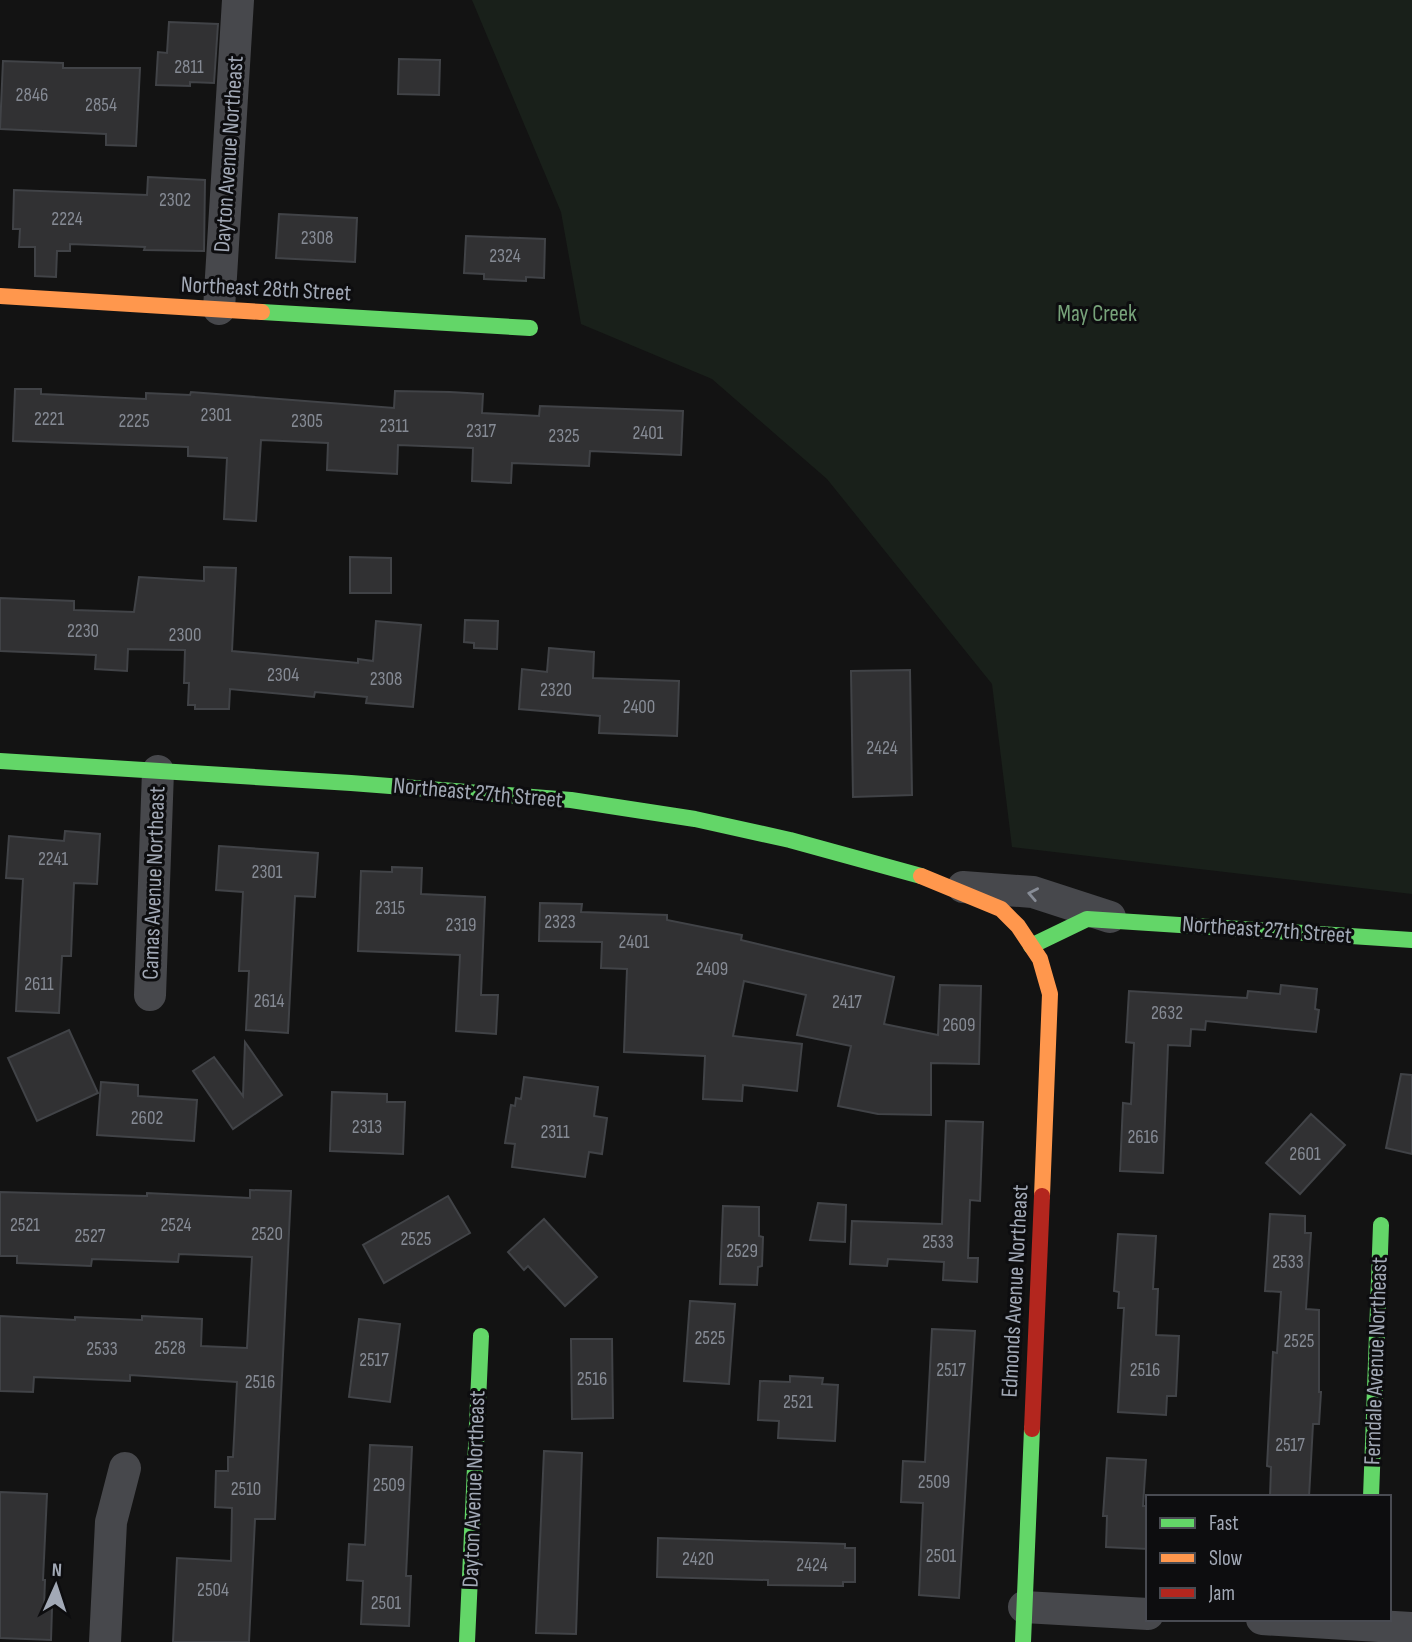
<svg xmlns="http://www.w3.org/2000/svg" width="1412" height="1642" font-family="'Sofia Sans Condensed',sans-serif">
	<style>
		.green { fill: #19201a }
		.building { fill: #313133; stroke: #414347; stroke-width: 2 }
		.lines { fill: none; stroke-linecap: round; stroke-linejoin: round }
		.street { stroke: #47484c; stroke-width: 32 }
		.fast { stroke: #63d668; stroke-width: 16 }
		.slow { stroke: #ff974d; stroke-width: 16 }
		.jam { stroke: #b3261e; stroke-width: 16 }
		.oneway { stroke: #878c96 }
		.labels { text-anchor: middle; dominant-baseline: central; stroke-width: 6; stroke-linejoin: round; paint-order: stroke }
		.number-label { font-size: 19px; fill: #868b95 }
		.street-label { font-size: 23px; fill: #a2a9b6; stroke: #0d0d0f }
		.park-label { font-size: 23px; fill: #77a37a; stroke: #0d0d0f }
	</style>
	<rect width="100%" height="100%" fill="#131313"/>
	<path class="green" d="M472,0H1412V894L1012,847L992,684L827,479L712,379L581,324L561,212Z"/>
	<g class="building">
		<path d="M169,22L218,24L214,83L190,82V86L156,85L158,52L167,53Z"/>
		<path d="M399,59L440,60L439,95L398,94Z"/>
		<path d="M3,61L63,63V68H140L136,146L106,145V134L0,129Z"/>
		<path d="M148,177L205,180L204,251L144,250L145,247L70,244V251H57L56,277L35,276V247H19L20,229H13L14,190L147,195Z"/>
		<path d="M279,214L357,218L355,262L276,258Z"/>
		<path d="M466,236L545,239L544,278L526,277V281L484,279V274L464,273Z"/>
		<path d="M15,389H41V394L146,399V393L190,395L191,392L394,408L395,391L450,392L483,394L482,413L539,416L540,406L683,411L681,455L590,451L589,466L512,463L511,483L472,481L473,448L398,445L397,474L327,470L328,443L261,440L256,521L224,519L227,458L188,456V447L13,441Z"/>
		<path d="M350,557L391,558V593H350Z"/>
		<path d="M204,567L236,568L232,651L358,663V659L373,661L376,621L421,625L413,707L366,703L367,697L315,692L314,697L230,689L229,709H195V705H188L189,683H184L185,650L128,649L127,671L95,669L96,655L0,651V598L74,601V610L134,612L139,577L204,581Z"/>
		<path d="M465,620L498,621L497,649L474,648V643L464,642Z"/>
		<path d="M549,648L594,652L593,678L679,681L677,736L599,733L600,716L519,709L522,669L547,672Z"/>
		<path d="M910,670L912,795L853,797L851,671Z"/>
		<path d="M65,831L100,834L97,884L74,883L71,956H62L59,1013L16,1011L23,879L6,878L9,836L64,841Z"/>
		<path d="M219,846L318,853L315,897L295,896L288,1033L246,1030L249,971H239L243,892L216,890Z"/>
		<path d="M392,867L422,868L421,894L485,897L481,995H498L496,1034L456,1031L460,955L358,951L361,871L392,872Z"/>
		<path d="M540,903L582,904L581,912L667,915V920L742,935L741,940L894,977L884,1024L938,1035L940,985L981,986L979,1064L931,1063V1115L878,1114L838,1106L851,1046L797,1035L806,995L744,981L733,1036L802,1044L797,1091L743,1085L742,1101L703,1099L705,1056L624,1052L627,969L601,968L602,942L539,941Z"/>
		<path d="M1281,985L1317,989L1315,1009L1319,1010L1316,1032L1206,1021L1205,1030L1191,1029L1190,1046L1168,1045L1163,1173L1120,1171L1123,1103L1131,1104L1134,1043L1126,1042L1129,991L1247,998L1248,991L1280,994Z"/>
		<path d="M69,1030L98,1093L37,1121L8,1058Z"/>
		<path d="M245,1042L282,1095L233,1129L193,1071L214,1057L243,1096Z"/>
		<path d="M1401,1074L1412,1075V1154L1386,1148Z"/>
		<path d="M524,1077L598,1087L594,1116L607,1118L602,1154L589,1152L585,1177L512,1167L515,1144L505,1143L511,1105L515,1106L516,1098L521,1099Z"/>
		<path d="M101,1082L138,1085V1096L197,1100L194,1141L97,1135Z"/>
		<path d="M332,1092L387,1094V1102H405L403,1154L330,1151Z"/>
		<path d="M1311,1114L1345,1145L1300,1194L1266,1163Z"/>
		<path d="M946,1121L983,1122L980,1201L970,1200L968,1258H978L977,1282L943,1280L944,1262L888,1259L887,1266L850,1264L852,1221L942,1224Z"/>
		<path d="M250,1190L291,1191L275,1519H255L249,1642H173L177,1558L231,1561L232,1508L215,1507L216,1471H228V1457H233L237,1382L130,1375V1381L34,1377L33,1392L0,1391V1316L75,1320V1317L142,1320V1316L202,1319L201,1346L247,1348L252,1257L179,1254L178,1262L92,1259L91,1266L17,1263V1256H0V1192L147,1196V1193L250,1198Z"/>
		<path d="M448,1196L470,1233L384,1283L363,1245Z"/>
		<path d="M818,1203L846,1205L845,1242L810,1240Z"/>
		<path d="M723,1206L759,1207V1236L763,1237L762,1266L758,1267L757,1285L720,1284Z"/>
		<path d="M1270,1214L1305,1216V1233H1311L1306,1309L1319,1310V1392H1321L1319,1424H1313L1309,1497H1270L1271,1467L1267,1466L1273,1352L1277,1353L1281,1292L1265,1291Z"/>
		<path d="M544,1219L597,1277L565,1306L528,1266L524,1270L508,1252Z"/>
		<path d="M1118,1234L1156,1236L1153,1289H1158L1156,1335L1179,1336L1176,1396H1167L1166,1415L1118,1412L1124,1308H1118L1119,1292L1114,1291Z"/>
		<path d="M690,1301L735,1304L729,1384L684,1381Z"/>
		<path d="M359,1319L400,1324L390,1402L349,1397Z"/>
		<path d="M932,1329L975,1331L959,1598L919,1595L923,1503L901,1502L903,1461L925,1462Z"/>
		<path d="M571,1339H612L613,1418L572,1419Z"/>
		<path d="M790,1376L823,1378L822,1384L838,1385L835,1441L778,1438L779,1421L758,1420L760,1381L790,1382Z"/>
		<path d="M370,1445L412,1447L406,1576H411L409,1626L361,1624L363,1581L347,1580L349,1544L365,1545Z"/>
		<path d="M544,1451L582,1453L576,1634L536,1633Z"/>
		<path d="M1107,1458L1146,1460L1143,1506H1148V1549L1106,1547L1107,1516H1103Z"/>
		<path d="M0,1492L47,1494L43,1580H45L44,1607L52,1608L51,1640L0,1638Z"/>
		<path d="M658,1538L845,1544V1548H855V1582H843V1586L768,1585V1580L657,1577Z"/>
	</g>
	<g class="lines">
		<g class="street">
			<path d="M219,309L238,0"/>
			<path d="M963,887L1033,892L1110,917"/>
			<path d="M150,995L158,771"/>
			<path d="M1024,1607L1148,1614"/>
			<path d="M1262,1619L1412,1628"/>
			<path d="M105,1642L111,1522L125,1468"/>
		</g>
		<g class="fast">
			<path d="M262,312L530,328"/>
			<path d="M0,761L351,783L571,800L695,819L790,840L921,876"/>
			<path d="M1031,946L1087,919L1412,940"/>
			<path d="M1371,1497L1381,1225"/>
			<path d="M467,1642L481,1336"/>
			<path d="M1023,1642L1032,1429"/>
		</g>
		<g class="slow">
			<path d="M0,296L262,312"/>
			<path d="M921,876L1001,909L1018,926L1040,959L1050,994L1042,1196"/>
		</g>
		<path class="jam" d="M1032,1429L1042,1196"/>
	</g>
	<defs><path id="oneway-chevron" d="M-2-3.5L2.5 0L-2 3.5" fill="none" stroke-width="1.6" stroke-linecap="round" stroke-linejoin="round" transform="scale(1.75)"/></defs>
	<use class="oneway" href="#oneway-chevron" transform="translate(1033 894) rotate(-169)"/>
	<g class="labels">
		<g class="number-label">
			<text x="189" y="67">2811</text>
			<text x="32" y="95">2846</text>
			<text x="101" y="105">2854</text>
			<text x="175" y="200">2302</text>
			<text x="67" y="219">2224</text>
			<text x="317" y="238">2308</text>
			<text x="505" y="256">2324</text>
			<text x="216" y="415">2301</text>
			<text x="49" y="419">2221</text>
			<text x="134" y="421">2225</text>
			<text x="307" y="421">2305</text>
			<text x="394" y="426">2311</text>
			<text x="481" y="431">2317</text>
			<text x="648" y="433">2401</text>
			<text x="564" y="436">2325</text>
			<text x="83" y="631">2230</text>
			<text x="185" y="635">2300</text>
			<text x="283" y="675">2304</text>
			<text x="386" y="679">2308</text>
			<text x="556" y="690">2320</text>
			<text x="639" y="707">2400</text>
			<text x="882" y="748">2424</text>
			<text x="53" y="859">2241</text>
			<text x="267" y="872">2301</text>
			<text x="390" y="908">2315</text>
			<text x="560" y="922">2323</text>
			<text x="461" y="925">2319</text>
			<text x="634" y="942">2401</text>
			<text x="712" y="969">2409</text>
			<text x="39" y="984">2611</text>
			<text x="269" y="1001">2614</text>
			<text x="847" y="1002">2417</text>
			<text x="1167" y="1013">2632</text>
			<text x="959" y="1025">2609</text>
			<text x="147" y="1118">2602</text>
			<text x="367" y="1127">2313</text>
			<text x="555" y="1132">2311</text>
			<text x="1143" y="1137">2616</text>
			<text x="1305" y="1154">2601</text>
			<text x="25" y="1225">2521</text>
			<text x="176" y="1225">2524</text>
			<text x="267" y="1234">2520</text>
			<text x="90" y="1236">2527</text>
			<text x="416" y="1239">2525</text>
			<text x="938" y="1242">2533</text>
			<text x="742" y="1251">2529</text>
			<text x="1288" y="1262">2533</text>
			<text x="710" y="1338">2525</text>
			<text x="1299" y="1341">2525</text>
			<text x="170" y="1348">2528</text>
			<text x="102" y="1349">2533</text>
			<text x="374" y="1360">2517</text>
			<text x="951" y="1370">2517</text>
			<text x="1145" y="1370">2516</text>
			<text x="592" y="1379">2516</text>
			<text x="260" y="1382">2516</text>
			<text x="798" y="1402">2521</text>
			<text x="1290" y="1445">2517</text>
			<text x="934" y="1482">2509</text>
			<text x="389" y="1485">2509</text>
			<text x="246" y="1489">2510</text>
			<text x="941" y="1556">2501</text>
			<text x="698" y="1559">2420</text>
			<text x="812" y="1565">2424</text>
			<text x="213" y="1590">2504</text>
			<text x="386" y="1603">2501</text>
		</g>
		<g class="street-label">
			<text transform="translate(229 154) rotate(-86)">Dayton Avenue Northeast</text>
			<text transform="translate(266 289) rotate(3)">Northeast 28th Street</text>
			<text transform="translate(478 793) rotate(5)">Northeast 27th Street</text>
			<text transform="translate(154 883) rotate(-88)">Camas Avenue Northeast</text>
			<text transform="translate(1267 930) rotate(4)">Northeast 27th Street</text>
			<text transform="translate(1015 1291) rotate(-87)">Edmonds Avenue Northeast</text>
			<text transform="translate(1376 1361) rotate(-88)">Ferndale Avenue Northeast</text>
			<text transform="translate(474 1489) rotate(-88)">Dayton Avenue Northeast</text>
		</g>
		<g class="park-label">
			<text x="1097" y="314">May Creek</text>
		</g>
	</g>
	<rect x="1146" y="1495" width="245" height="126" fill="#0d0d0f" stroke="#494b52" stroke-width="2"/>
	<rect x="1160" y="1518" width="35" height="10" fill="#63d668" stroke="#494b52" stroke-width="2"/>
	<text x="1209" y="1530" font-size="21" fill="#a2a9b6">Fast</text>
	<rect x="1160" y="1553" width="35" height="10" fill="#ff974d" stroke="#494b52" stroke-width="2"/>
	<text x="1209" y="1565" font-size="21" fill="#a2a9b6">Slow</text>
	<rect x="1160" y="1588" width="35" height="10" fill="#b3261e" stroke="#494b52" stroke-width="2"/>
	<text x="1209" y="1600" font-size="21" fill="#a2a9b6">Jam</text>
	<g transform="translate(56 1586) rotate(3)" stroke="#0d0d0f" stroke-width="5" paint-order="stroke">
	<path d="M0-5L12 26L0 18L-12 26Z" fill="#a2a9b6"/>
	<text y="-10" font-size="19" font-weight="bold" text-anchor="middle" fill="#a2a9b6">N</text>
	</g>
</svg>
